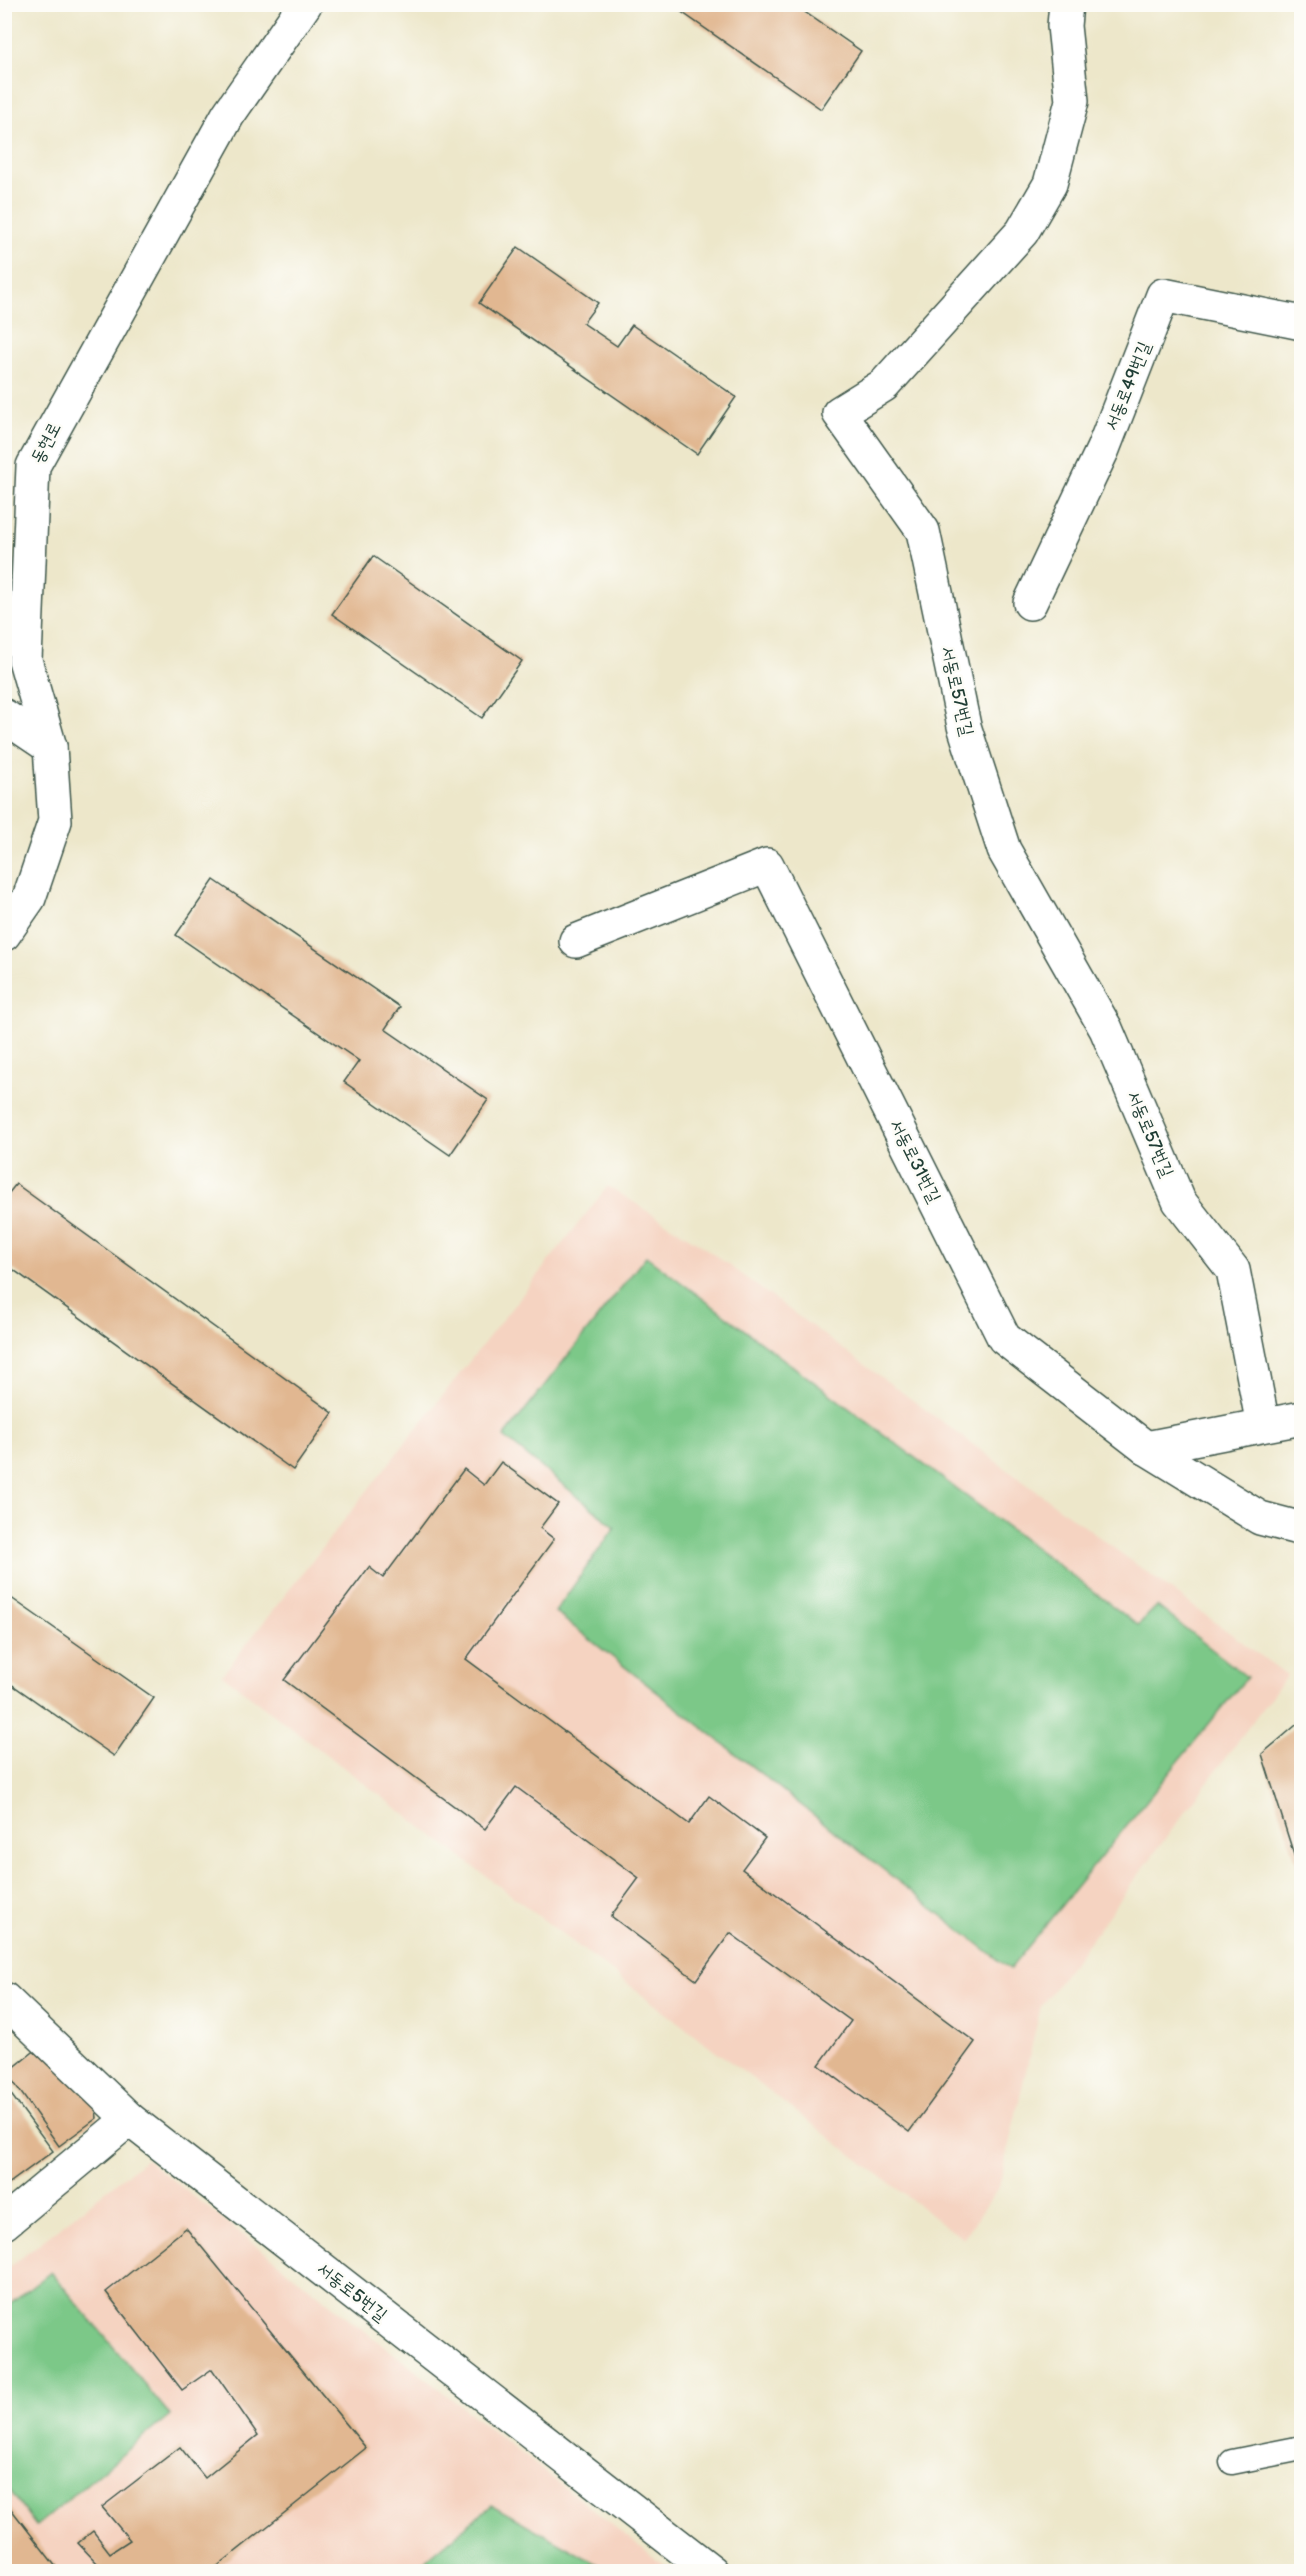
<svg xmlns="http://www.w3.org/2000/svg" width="1306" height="2576" font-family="'Balsamiq Sans','Poor Story',sans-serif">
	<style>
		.built { fill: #f5d3c1 }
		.green { fill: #7bc888; stroke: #4d825e; stroke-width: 1.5 }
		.building { fill: #e1b791 }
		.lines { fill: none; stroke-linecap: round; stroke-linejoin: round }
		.service-casing { stroke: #3e564a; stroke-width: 27 }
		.minor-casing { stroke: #3e564a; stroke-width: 36 }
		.tertiary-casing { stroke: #3e564a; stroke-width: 36 }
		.service { stroke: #fff; stroke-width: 24 }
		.minor { stroke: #fff; stroke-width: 33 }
		.tertiary { stroke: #fff; stroke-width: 33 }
		.labels { text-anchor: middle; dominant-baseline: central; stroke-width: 5; stroke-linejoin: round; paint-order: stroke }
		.street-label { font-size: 18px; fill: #1f3d34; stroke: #fdfcf7 }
	</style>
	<rect width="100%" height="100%" fill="#fdfcf7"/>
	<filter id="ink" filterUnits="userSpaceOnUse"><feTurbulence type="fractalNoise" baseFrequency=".0167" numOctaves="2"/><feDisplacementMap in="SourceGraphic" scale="12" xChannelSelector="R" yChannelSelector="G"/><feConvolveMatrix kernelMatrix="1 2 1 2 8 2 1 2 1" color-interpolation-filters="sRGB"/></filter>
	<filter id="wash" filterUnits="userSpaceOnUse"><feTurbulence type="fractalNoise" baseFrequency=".008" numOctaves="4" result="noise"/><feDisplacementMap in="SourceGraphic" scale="24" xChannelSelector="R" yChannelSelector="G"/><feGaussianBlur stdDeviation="1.35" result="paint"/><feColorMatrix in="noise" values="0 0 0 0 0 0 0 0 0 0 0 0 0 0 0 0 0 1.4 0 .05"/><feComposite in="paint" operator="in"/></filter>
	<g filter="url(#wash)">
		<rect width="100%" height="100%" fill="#ede7ca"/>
		<g class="built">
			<path d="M608,1186L701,1245L1287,1675L1041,2006L999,2187L963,2239L222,1675Z"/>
			<path d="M146,2159L671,2571L5,2572V2271Z"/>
		</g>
		<g class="green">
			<path d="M646,1256L1138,1625L1157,1606L1247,1677L1010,1969L555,1612L615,1527L504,1437Z"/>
			<path d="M51,2272L170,2415L36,2526L5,2484V2308Z"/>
			<path d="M492,2505L609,2571H413Z"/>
		</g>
		<g id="blocks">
			<g class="building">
				<path d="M670,4H793L861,51L821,109Z"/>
				<path d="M518,247L598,303L583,323L617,346L632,325L736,397L697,454L479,303Z"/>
				<path d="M373,556L522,661L482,718L332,614Z"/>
				<path d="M214,880L400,1007L385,1029L488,1100L450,1155L344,1082L359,1061L176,935Z"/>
				<path d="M16,1184L333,1413L293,1470L4,1263V1199Z"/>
				<path d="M501,1462L558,1504L540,1528L554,1539L466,1659L689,1824L709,1796L765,1838L742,1869L975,2042L909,2132L819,2065L851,2021L730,1933L696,1980L611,1916L639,1878L516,1787L485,1829L284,1680L369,1567L383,1578L464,1469L484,1485Z"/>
				<path d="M7,1595L154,1698L114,1756L4,1679V1599Z"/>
				<path d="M1302,1720V1877H1301L1262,1754Z"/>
				<path d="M42,2045L94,2097L97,2118L59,2146L7,2073Z"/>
				<path d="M4,2085L53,2151L4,2187Z"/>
				<path d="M186,2228L366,2448L210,2572H89L98,2564L78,2543L93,2531L110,2553L130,2540L102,2507L180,2447L205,2478L258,2435L212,2369L182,2390L106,2292Z"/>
				<path d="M4,2500L60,2572H4Z"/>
			</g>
		</g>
	</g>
	<g filter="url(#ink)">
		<use href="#blocks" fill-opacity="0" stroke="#3e564a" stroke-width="1.5"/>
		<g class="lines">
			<defs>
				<path id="service" d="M1232,2462L1302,2448"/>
				<g id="minor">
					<path d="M1066,4L1064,26L1072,101L1050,184L1022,232L884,385L839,413L923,531L964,726L1004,850L1106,1029L1179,1201L1233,1270L1263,1425"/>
					<path d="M1030,603L1103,449L1163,295L1302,323"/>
					<path d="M576,941L767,865L1004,1338L1146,1448L1260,1518L1302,1529"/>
					<path d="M1146,1448L1302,1418"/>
					<path d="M4,1999L129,2119L712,2572"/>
					<path d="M4,2223L129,2119"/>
				</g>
				<g id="tertiary">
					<path d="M4,716L50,747"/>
					<path d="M4,934L29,898L55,821L50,747L25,660L33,466L228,115L305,4"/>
				</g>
			</defs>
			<use href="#service" class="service-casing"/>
			<use href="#minor" class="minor-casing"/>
			<use href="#tertiary" class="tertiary-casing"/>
			<use href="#service" class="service"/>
			<use href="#minor" class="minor"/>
			<use href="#tertiary" class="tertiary"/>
		</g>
	</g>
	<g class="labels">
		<g class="street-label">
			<text transform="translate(1128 386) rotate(-68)">서동로49번길</text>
			<text transform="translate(46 443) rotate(-63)">동현로</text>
			<text transform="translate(957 691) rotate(77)">서동로57번길</text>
			<text transform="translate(1150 1134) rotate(67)">서동로57번길</text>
			<text transform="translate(915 1161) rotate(63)">서동로31번길</text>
			<text transform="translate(352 2292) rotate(38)">서동로5번길</text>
		</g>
	</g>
	<rect width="1306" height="2576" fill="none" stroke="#fdfcf7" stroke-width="24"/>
</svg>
